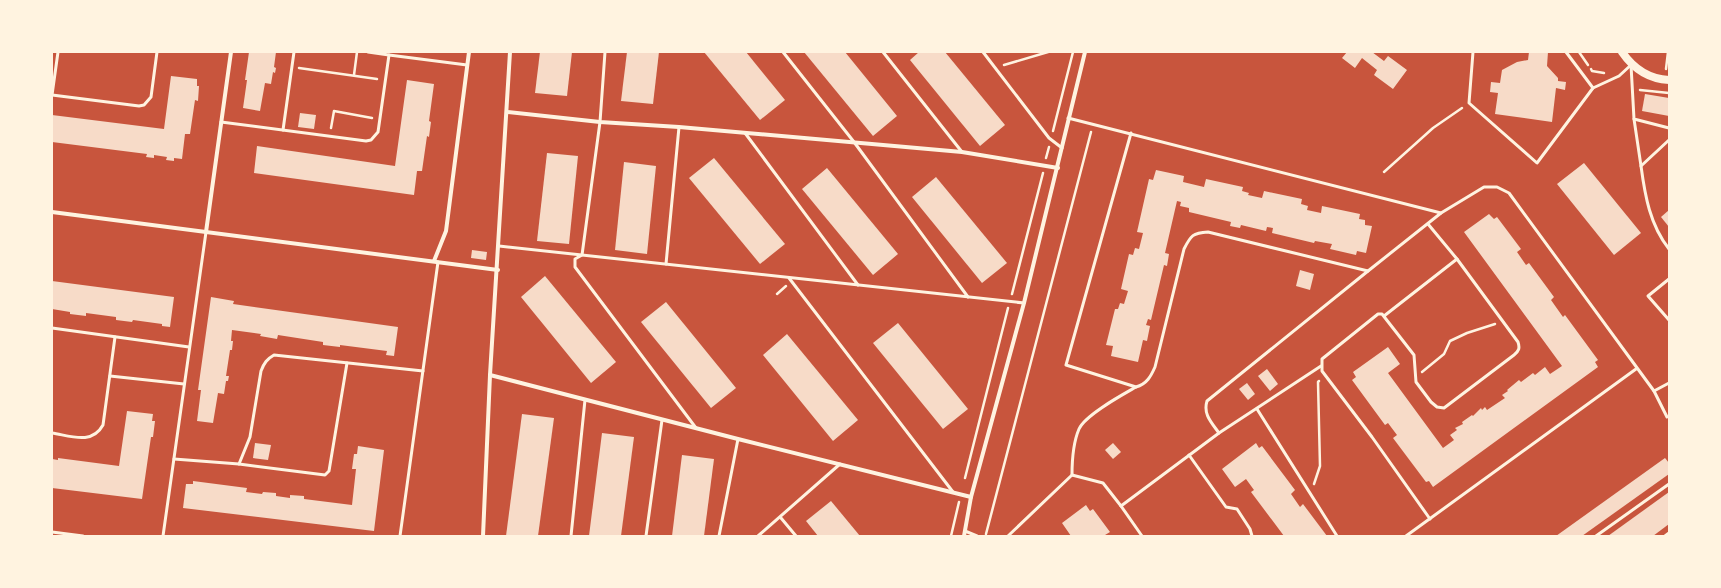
<svg xmlns="http://www.w3.org/2000/svg" width="1721" height="588" font-family="'PT Sans',sans-serif">
	<style>
		.building { fill: #f7dbc8 }
		.lines { fill: none; stroke-linecap: round; stroke-linejoin: round }
		.path { stroke: #fff3e0; stroke-width: 2.5 }
		.service { stroke: #fff3e0; stroke-width: 3 }
		.minor { stroke: #fff3e0; stroke-width: 4 }
		.secondary { stroke: #fff3e0; stroke-width: 8 }
	</style>
	<rect width="100%" height="100%" fill="#c8553d"/>
	<g class="building">
		<path d="M249,52H276L274,67L276,68L275,73L273,72L271,84L265,83L260,111L243,108L247,80H245Z"/>
		<path d="M540,52H572L567,96L535,93Z"/>
		<path d="M627,52H659L653,104L621,101Z"/>
		<path d="M704,52H746L785,100L760,120Z"/>
		<path d="M804,52H845L897,116L873,136Z"/>
		<path d="M919,52H945L1005,125L980,146L910,60Z"/>
		<path d="M1347,52H1372L1384,61L1388,56L1407,70L1393,89L1374,75L1377,70L1362,58L1355,68L1342,58Z"/>
		<path d="M1529,52H1548L1547,66L1558,78V81L1566,82L1565,90L1556,88L1552,122L1495,114L1498,93L1490,92L1491,82L1500,83L1502,70L1517,62L1528,60Z"/>
		<path d="M171,76L197,79V86H199L198,101L195,100L190,134H185L182,159L174,158V161L166,160L167,157L154,155V158L146,157L147,154L52,142V115L164,129Z"/>
		<path d="M407,80L434,84L429,121L431,122L429,137L427,136L422,171H417L414,195L254,173L257,146L395,166Z"/>
		<path d="M1645,94L1669,98V116L1642,111Z"/>
		<path d="M300,113L316,115L314,129L298,127Z"/>
		<path d="M547,153L578,156L569,244L537,241Z"/>
		<path d="M714,158L785,244L760,264L689,178Z"/>
		<path d="M624,162L656,166L647,254L615,250Z"/>
		<path d="M1584,163L1641,233L1614,255L1557,184Z"/>
		<path d="M827,168L898,254L873,275L802,189Z"/>
		<path d="M1156,170L1184,176L1183,182L1204,187L1206,179L1243,187L1242,191L1249,193L1248,195L1262,198L1264,191L1302,199L1301,204L1308,206L1307,210L1321,213L1322,206L1360,214L1359,219L1365,220V225L1372,226L1366,253L1357,251L1356,255L1330,249L1332,244L1315,241L1314,243L1272,233L1273,228L1267,227L1266,231L1241,225L1240,228L1230,226L1231,222L1189,212V208L1180,206L1181,202L1177,201L1165,253L1169,254L1167,266L1164,265L1151,320L1148,319L1146,325L1150,326L1147,341L1143,340L1138,362L1111,356L1113,346L1106,345L1115,309H1118L1120,303L1124,304L1128,291L1121,289L1129,254L1133,255L1135,248L1139,249L1143,233L1137,232L1149,179L1153,180Z"/>
		<path d="M936,177L1007,263L982,283L912,197Z"/>
		<path d="M1669,210V227L1661,217Z"/>
		<path d="M1489,214L1494,219L1497,217L1521,249L1517,252L1526,265L1529,263L1554,297L1551,300L1563,317L1565,315L1598,360L1595,362L1598,367L1433,487L1429,481L1426,482L1393,438L1397,435L1388,423L1385,425L1352,380L1356,377L1353,372L1388,347L1400,364L1388,373L1443,448L1454,440L1450,435L1457,430L1455,428L1463,424L1462,422L1472,415L1473,416L1481,408L1482,410L1485,407L1487,410L1505,398L1502,395L1508,391L1507,390L1519,380L1521,382L1533,373L1535,375L1545,367L1550,374L1562,366L1464,232Z"/>
		<path d="M472,250L487,252L486,260L471,258Z"/>
		<path d="M1300,270L1314,274L1310,290L1296,286Z"/>
		<path d="M545,276L616,362L591,383L521,297Z"/>
		<path d="M52,281L174,297L170,327L162,326V324L133,320L132,322L116,320V317L86,313V316L70,314V312L52,309Z"/>
		<path d="M211,297L234,301L233,304L398,327L394,356L386,355L387,351L340,345V347L323,345V342L278,335L277,339L260,336L261,334L232,330L231,341H233L232,350H230L226,376H229L228,381H226L224,394L218,393L213,423L197,421L201,390H198Z"/>
		<path d="M666,302L736,388L711,408L641,322Z"/>
		<path d="M898,323L968,409L943,429L873,343Z"/>
		<path d="M787,334L858,420L833,441L763,355Z"/>
		<path d="M1267,369L1278,384L1270,391L1258,376Z"/>
		<path d="M1247,383L1255,394L1248,400L1239,389Z"/>
		<path d="M127,411L153,414L152,421H155L153,437H151L142,499L52,488V459L58,460V458L119,466Z"/>
		<path d="M522,414L554,418L538,536H506Z"/>
		<path d="M602,433L634,437L621,536H589Z"/>
		<path d="M255,443L271,445L268,460L253,458Z"/>
		<path d="M1113,443L1121,452L1113,459L1105,450Z"/>
		<path d="M1256,443L1259,448L1262,446L1295,490L1291,494L1300,507L1303,504L1327,536H1284L1251,492L1254,490L1246,479L1235,487L1222,469Z"/>
		<path d="M358,446L384,450L374,531L183,508L186,484H193V481L247,488L246,492L262,494L263,492L276,493V496L290,498V495L304,496V499L352,505L356,469H352L354,454H357Z"/>
		<path d="M682,455L714,459L704,536H672Z"/>
		<path d="M1665,458L1669,463V474L1582,536H1556Z"/>
		<path d="M1669,492V524L1653,536H1608Z"/>
		<path d="M831,501L860,536H818L806,521Z"/>
		<path d="M1086,505L1090,511L1093,509L1110,532L1105,535L1106,536H1071L1062,523Z"/>
	</g>
	<g class="lines">
		<g class="path">
			<path d="M1579,52L1588,65"/>
			<path d="M1004,65L1048,52"/>
			<path d="M299,68L377,79"/>
			<path d="M1591,69L1592,71L1604,73"/>
			<path d="M1666,69L1668,52"/>
			<path d="M354,75L357,52"/>
			<path d="M1640,90L1669,93"/>
			<path d="M331,128L334,111L372,118"/>
			<path d="M1053,131L1073,52"/>
			<path d="M1046,158L1049,147"/>
			<path d="M1384,172L1433,128L1462,108"/>
			<path d="M777,294L786,286"/>
			<path d="M1012,294L1043,173"/>
			<path d="M1422,372L1444,354L1450,341L1467,333L1495,324"/>
			<path d="M965,478L1008,308"/>
			<path d="M1314,484L1320,466L1318,382L1319,381"/>
			<path d="M986,534L1091,132"/>
			<path d="M951,536L959,502"/>
		</g>
		<g class="service">
			<path d="M368,52L389,55"/>
			<path d="M605,52L600,122L582,255L575,259V267L696,428"/>
			<path d="M783,52L854,142L968,297"/>
			<path d="M883,52L962,152"/>
			<path d="M983,52L1049,138L1062,148"/>
			<path d="M1473,52L1469,103L1537,163L1593,88L1566,52"/>
			<path d="M1631,65L1634,119L1669,128"/>
			<path d="M1593,88L1619,76L1631,65"/>
			<path d="M52,95L139,106L144,105L151,97L157,52"/>
			<path d="M52,95L58,52"/>
			<path d="M1068,118L1441,213L1368,271L1208,232C1193,233 1191,235 1184,249L1155,367C1151,376 1147,384 1136,387L1066,365L1131,133"/>
			<path d="M1634,119L1641,166"/>
			<path d="M221,122L366,141L371,140L378,132L389,55L467,65"/>
			<path d="M283,130L294,52"/>
			<path d="M745,133L858,285"/>
			<path d="M1669,140L1641,166C1645,196 1650,225 1669,249"/>
			<path d="M1441,213L1484,187H1497L1509,193L1654,391L1669,383"/>
			<path d="M1428,224L1457,259"/>
			<path d="M499,246L1024,303"/>
			<path d="M666,264L679,127"/>
			<path d="M789,278L953,492"/>
			<path d="M1669,279L1648,296L1669,320"/>
			<path d="M1384,316L1457,259L1518,342C1520,348 1519,351 1514,355L1444,408L1437,407L1431,402L1416,382L1414,355L1382,314H1378L1322,359V371L1372,437L1430,519"/>
			<path d="M52,328L189,347"/>
			<path d="M110,376L184,384"/>
			<path d="M1654,391L1667,417"/>
			<path d="M1257,409L1337,536"/>
			<path d="M52,433C71,436 92,445 103,425L115,337"/>
			<path d="M1219,433L1321,366"/>
			<path d="M1189,455L1226,507L1237,509L1250,529L1252,536"/>
			<path d="M174,459L239,464L325,475L329,471L347,363"/>
			<path d="M239,464L250,437L261,371C264,363 267,359 274,355L423,371"/>
			<path d="M1072,475L1103,483L1121,506L1219,433C1211,422 1203,414 1207,401L1368,271"/>
			<path d="M1121,506L1142,536"/>
			<path d="M781,518L796,536"/>
			<path d="M965,531L977,536"/>
			<path d="M52,532L83,536"/>
			<path d="M163,536L206,232"/>
			<path d="M400,536L438,262"/>
			<path d="M571,536L585,400"/>
			<path d="M646,536L662,420"/>
			<path d="M719,536L738,439"/>
			<path d="M758,536L840,464"/>
			<path d="M1008,536L1072,475C1072,460 1073,443 1079,429C1085,415 1122,395 1136,387"/>
			<path d="M1406,536L1636,369"/>
			<path d="M1596,536L1669,484"/>
			<path d="M1665,536L1669,533"/>
		</g>
		<g class="minor">
			<path d="M507,112L600,122L679,127L962,152L1058,168"/>
			<path d="M52,212L498,270"/>
			<path d="M206,232L231,52"/>
			<path d="M434,261L446,231L469,52"/>
			<path d="M490,375L738,439L971,497"/>
			<path d="M483,536L490,375L510,52"/>
			<path d="M964,536L971,497L1024,303L1085,52"/>
		</g>
		<path class="secondary" d="M1622,52C1633,68 1648,79 1669,80"/>
	</g>
	<rect width="1721" height="588" fill="none" stroke="#fff3e0" stroke-width="106"/>
</svg>
